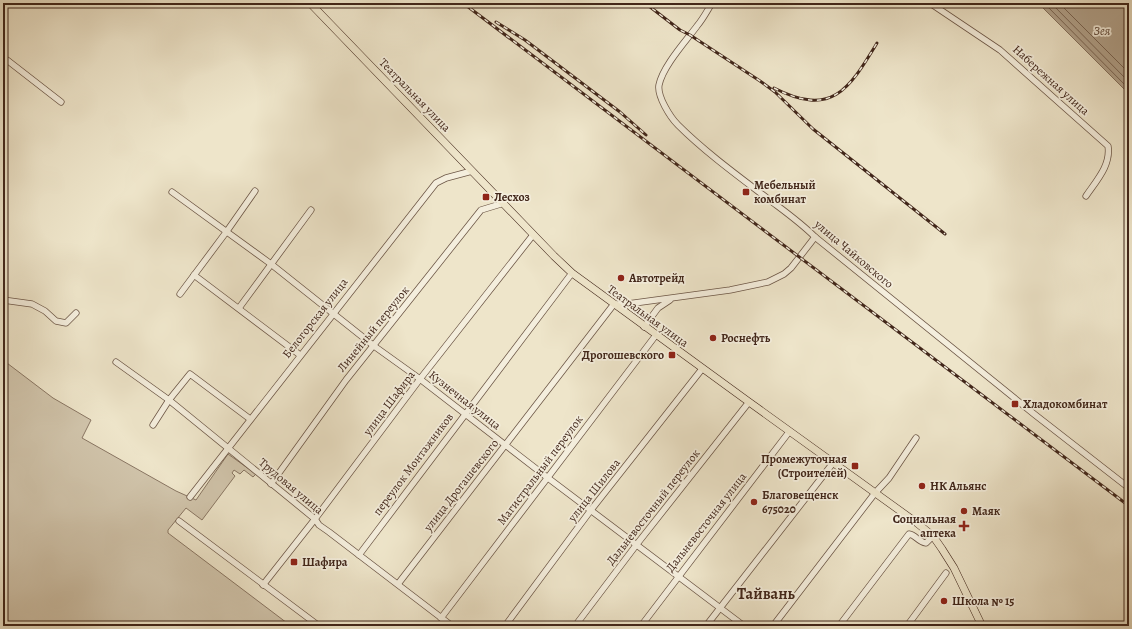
<svg xmlns="http://www.w3.org/2000/svg" width="1132" height="629" font-family="Alegreya,serif">
	<style>
		.green { fill: #d1c5ac; stroke: #897663 }
		.water { fill: #b3a48e; stroke: #857260 }
		.lines { fill: none; stroke-linecap: round; stroke-linejoin: round }
		.shore { stroke: #7a6554; stroke-width: 1 }
		.minor-casing { stroke: #6c5646; stroke-width: 7 }
		.major-casing { stroke: #41261a; stroke-width: 8 }
		.minor { stroke: #f4eedd; stroke-width: 5.5 }
		.major { stroke: #eee5ca; stroke-width: 7 }
		.rail-casing { stroke: #41261a; stroke-width: 3 }
		.rail { stroke: #f4eedd; stroke-width: 1.5; stroke-dasharray: 4.5; stroke-linecap: butt }
		.poi-dot { fill: #8f2418; stroke: #f4eedd; stroke-width: 1.5 }
		.labels { text-anchor: middle; dominant-baseline: central; stroke-width: 3.5; stroke-linejoin: round; paint-order: stroke }
		.street-label { font-size: 12px; fill: #41261a; stroke: #f4eedd }
		.poi-label { font-size: 12px; font-weight: bold; fill: #41261a; stroke: #f4eedd; text-anchor: start }
		.water-label { font-size: 13px; font-style: italic; fill: #634c3d; stroke: #f4eedd }
		.district-label { font-size: 16px; font-weight: bold; fill: #41261a; stroke: #f4eedd }
	</style>
	<rect width="100%" height="100%" fill="#eee5ca"/>
	<filter id="stains"><feTurbulence type="fractalNoise" baseFrequency=".005" numOctaves="4"/><feColorMatrix values="0 0 0 0 .2 0 0 0 0 .09 0 0 0 0 .02 0 0 0 .5 -.17"/></filter>
	<radialGradient id="worn" r=".72"><stop offset=".6" stop-color="#630" stop-opacity="0"/><stop offset="1" stop-color="#630" stop-opacity=".3"/></radialGradient>
	<path class="green" d="M3,360L53,398L91,420L82,438L176,491L196,500L228,454L256,474L253,477L244,470L240,474L234,470L232,473L235,476L202,520L186,508L168,530V533L291,626H3Z"/>
	<path class="water" d="M1038,3H1129V94Z"/>
	<g class="lines">
		<g class="shore">
			<path d="M1044,3L1129,89"/>
			<path d="M1051,3L1129,82"/>
			<path d="M1059,3L1129,73"/>
		</g>
		<defs>
			<g id="minor">
				<path d="M712,3C707,11 703,19 697,26C686,41 663,66 659,85C657,96 670,117 678,125C704,151 738,176 767,198C784,211 800,222 815,237L1034,414L1129,488"/>
				<path d="M930,3L1000,50L1108,146C1111,165 1097,180 1086,196"/>
				<path d="M3,60H7L61,102"/>
				<path d="M172,192L271,264L374,346L420,379L548,478L744,626"/>
				<path d="M194,275L300,355"/>
				<path d="M180,294L227,231L255,191"/>
				<path d="M3,300L32,304L45,311L56,321L66,323L76,313"/>
				<path d="M239,308L311,210"/>
				<path d="M644,327L658,308L670,300"/>
				<path d="M116,362L169,400L315,519L319,525L329,532L452,626"/>
				<path d="M153,425L169,400L190,374L250,419"/>
				<path d="M271,484L346,380L481,210L504,203"/>
				<path d="M190,497L436,183L446,178L472,171"/>
				<path d="M179,521L319,626"/>
				<path d="M359,555L572,273"/>
				<path d="M398,584L614,304H627L730,290L768,282L784,274L791,268L815,237"/>
				<path d="M263,585L315,519L420,379L533,235"/>
				<path d="M441,618L656,335"/>
				<path d="M505,626L591,510L702,369"/>
				<path d="M575,626L637,544L749,402"/>
				<path d="M641,626L789,432"/>
				<path d="M706,626L833,463"/>
				<path d="M773,626L875,493L889,478L916,438"/>
				<path d="M839,626L909,534C916,535 918,542 926,543L933,536"/>
				<path d="M907,626L946,573"/>
			</g>
			<path id="major" d="M310,3L554,256L572,273L749,402L917,523L933,536L942,549L954,568L982,626"/>
		</defs>
		<use href="#minor" class="minor-casing"/>
		<use href="#major" class="major-casing"/>
		<use href="#minor" class="minor"/>
		<use href="#major" class="major"/>
		<defs>
			<g id="rail">
				<path d="M463,3L1129,506"/>
				<path d="M645,3L680,30L690,35L760,81L775,92L813,129L945,234"/>
				<path d="M496,22L525,40L620,112L646,135"/>
				<path d="M774,88C832,118 849,89 877,43"/>
			</g>
		</defs>
		<use href="#rail" class="rail-casing"/>
		<use href="#rail" class="rail"/>
	</g>
	<g class="poi-dot">
		<rect x="742" y="188" width="8" height="8" rx="2"/>
		<rect x="482" y="193" width="8" height="8" rx="2"/>
		<circle cx="621" cy="278" r="4"/>
		<circle cx="713" cy="338" r="4"/>
		<rect x="668" y="351" width="8" height="8" rx="2"/>
		<rect x="1011" y="400" width="8" height="8" rx="2"/>
		<rect x="851" y="462" width="8" height="8" rx="2"/>
		<circle cx="922" cy="486" r="4"/>
		<circle cx="754" cy="502" r="4"/>
		<circle cx="964" cy="511" r="4"/>
		<path d="M962 520h4v4h4v4h-4v4h-4v-4h-4v-4h4z"/>
		<rect x="290" y="558" width="8" height="8" rx="2"/>
		<circle cx="944" cy="601" r="4"/>
	</g>
	<g class="labels">
		<g class="street-label">
			<text transform="translate(1051 80) rotate(42)">Набережная улица</text>
			<text transform="translate(415 95) rotate(46)">Театральная улица</text>
			<text transform="translate(854 254) rotate(40)">улица Чайковского</text>
			<text transform="translate(648 316) rotate(36)">Театральная улица</text>
			<text transform="translate(315 318) rotate(-52)">Белогорская улица</text>
			<text transform="translate(373 329) rotate(-51)">Линейный переулок</text>
			<text transform="translate(465 400) rotate(38)">Кузнечная улица</text>
			<text transform="translate(389 403) rotate(-53)">улица Шафира</text>
			<text transform="translate(413 464) rotate(-53)">переулок Монтажников</text>
			<text transform="translate(540 470) rotate(-53)">Магистральный переулок</text>
			<text transform="translate(461 485) rotate(-52)">улица Дрогашевского</text>
			<text transform="translate(291 486) rotate(40)">Трудовая улица</text>
			<text transform="translate(594 490) rotate(-52)">улица Шилова</text>
			<text transform="translate(653 507) rotate(-52)">Дальневосточный переулок</text>
			<text transform="translate(706 522) rotate(-52)">Дальневосточная улица</text>
		</g>
		<g class="poi-label">
			<text x="754" y="185">Мебельный<tspan x="754" dy="14">комбинат</tspan></text>
			<text x="494" y="197">Лесхоз</text>
			<text x="629" y="278">Автотрейд</text>
			<text x="721" y="338">Роснефть</text>
			<text x="664" y="355" text-anchor="end">Дрогошевского</text>
			<text x="1023" y="404">Хладокомбинат</text>
			<text x="847" y="459" text-anchor="end">Промежуточная<tspan x="847" dy="14">(Строителей)</tspan></text>
			<text x="930" y="486">НК Альянс</text>
			<text x="762" y="495">Благовещенск<tspan x="762" dy="14">675020</tspan></text>
			<text x="972" y="511">Маяк</text>
			<text x="956" y="519" text-anchor="end">Социальная<tspan x="956" dy="14">аптека</tspan></text>
			<text x="302" y="562">Шафира</text>
			<text x="952" y="601">Школа № 15</text>
		</g>
		<g class="water-label">
			<text x="1102" y="30">Зея</text>
		</g>
		<g class="district-label">
			<text x="766" y="594">Тайвань</text>
		</g>
	</g>
	<rect width="1132" height="629" fill="none" stroke="#eee5ca" stroke-width="16"/>
	<rect x="4" y="4" width="1124" height="621" fill="none" stroke="#41261a" stroke-width="2"/>
	<rect x="8" y="8" width="1116" height="613" fill="none" stroke="#41261a"/>
	<rect width="100%" height="100%" filter="url(#stains)"/>
	<rect width="100%" height="100%" fill="url(#worn)"/>
</svg>
